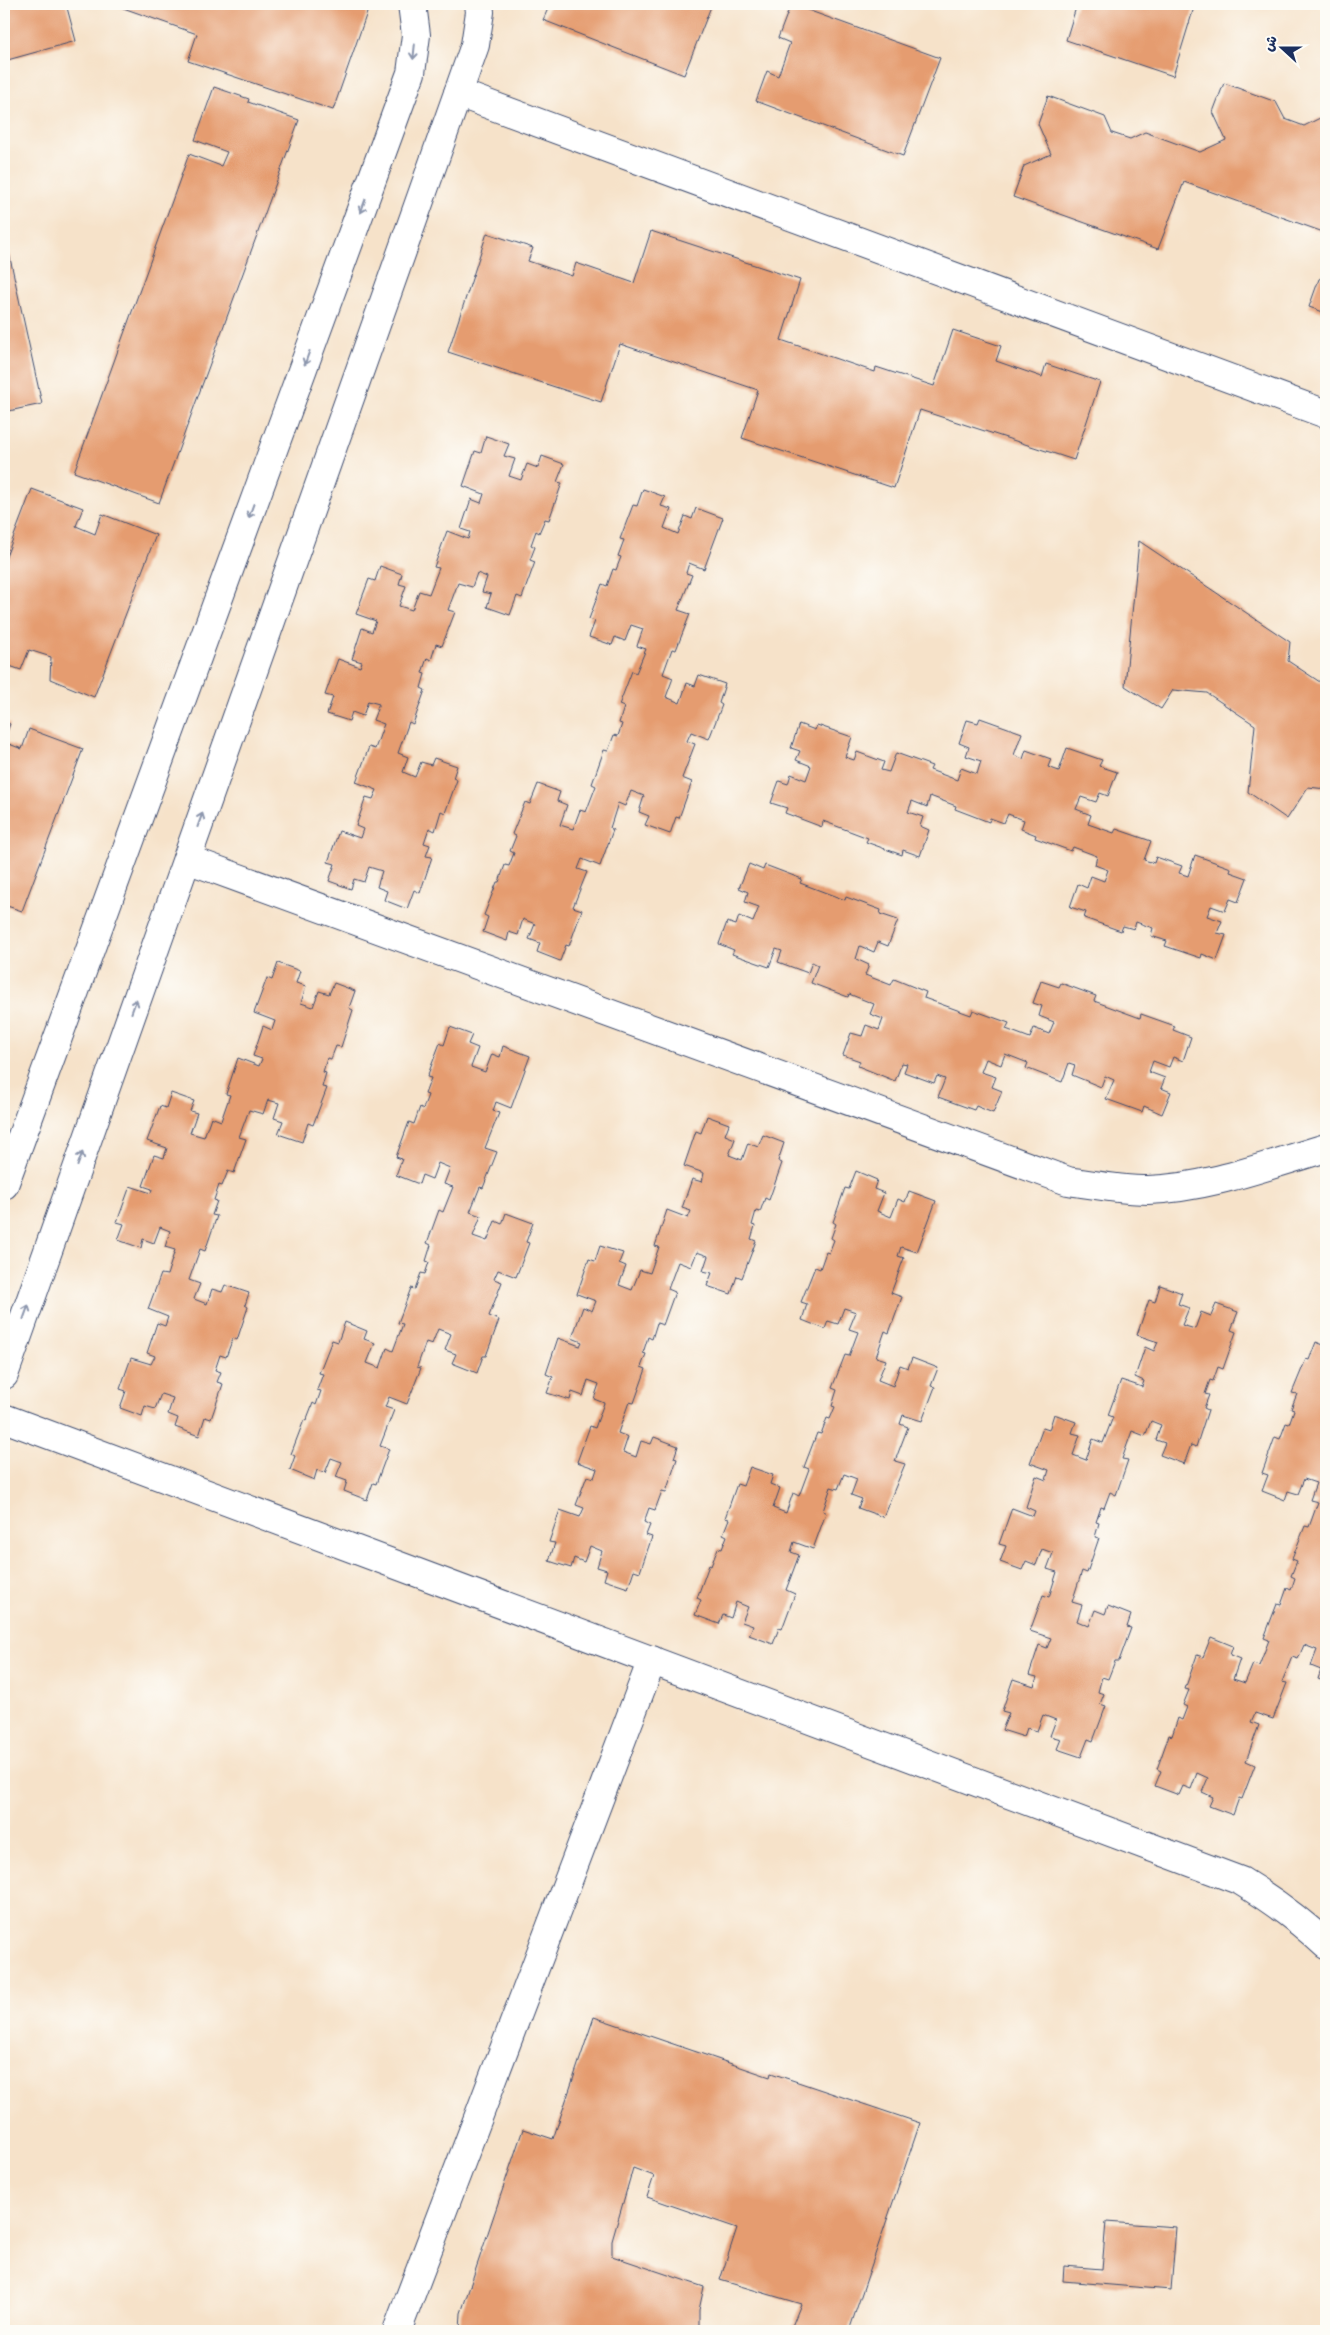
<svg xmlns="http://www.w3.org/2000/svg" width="1330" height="2335" font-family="'Comic Neue','Playpen Sans Arabic',sans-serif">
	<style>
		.building { fill: #e59c6f }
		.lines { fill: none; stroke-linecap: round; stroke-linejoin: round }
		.minor-casing { stroke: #3c4a6e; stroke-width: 30 }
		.minor { stroke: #fff; stroke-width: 28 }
		.oneway { stroke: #8d97ae }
	</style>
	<rect width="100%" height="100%" fill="#fdfcf7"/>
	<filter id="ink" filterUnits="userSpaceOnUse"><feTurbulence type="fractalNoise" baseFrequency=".02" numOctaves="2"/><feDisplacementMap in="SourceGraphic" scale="10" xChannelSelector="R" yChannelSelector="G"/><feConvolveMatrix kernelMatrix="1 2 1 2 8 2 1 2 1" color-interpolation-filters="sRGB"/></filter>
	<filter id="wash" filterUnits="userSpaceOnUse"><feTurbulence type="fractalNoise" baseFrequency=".0096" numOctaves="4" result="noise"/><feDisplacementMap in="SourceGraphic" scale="20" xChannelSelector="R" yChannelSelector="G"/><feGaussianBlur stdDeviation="1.12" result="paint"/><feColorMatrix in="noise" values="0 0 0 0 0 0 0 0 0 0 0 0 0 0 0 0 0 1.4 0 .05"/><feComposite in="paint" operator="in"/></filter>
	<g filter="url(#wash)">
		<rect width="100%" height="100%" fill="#f6e2c9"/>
		<g id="blocks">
			<g class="building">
				<path d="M4,4H66L76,41L4,61Z"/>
				<path d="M112,4H370L333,110L188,61L197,34Z"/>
				<path d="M550,4H712L684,75L543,20Z"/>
				<path d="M791,4L940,58L903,156L756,101L767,71L778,76L790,43L778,38Z"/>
				<path d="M1077,4H1195L1173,76L1066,40Z"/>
				<path d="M1224,83L1276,102L1285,119L1304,126L1320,118L1326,121V233L1184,182L1158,249L1013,197L1024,166L1051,154L1038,124L1048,96L1105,117L1112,133L1130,139L1145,132L1200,152L1226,140L1213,112Z"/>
				<path d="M214,87L249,99L248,102L299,120L159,503L74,472L189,154L221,166L227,152L195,140Z"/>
				<path d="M651,231L800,280L781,340L875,372L876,367L934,386L953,330L1001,346L996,361L1042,377L1046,364L1100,382L1074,460L920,410L894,488L742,438L758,390L620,344L601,402L448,352L487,233L533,248L528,261L572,276L576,263L634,283Z"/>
				<path d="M5,235L42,404L4,412V236Z"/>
				<path d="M1326,275V313L1309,307L1319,279Z"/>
				<path d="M486,436L509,444L504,456L515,459L509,476L521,480L527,464L538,468L542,456L564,464L557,482L562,483L549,520L545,519L539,533L536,531L531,545L535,547L530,560L535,562L522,598L517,596L510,615L487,607L491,594L482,592L487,577L477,573L472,587L458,583L448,610L455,612L442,646L436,644L431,660L427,658L422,673L425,674L421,688L425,690L413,724L409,722L398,753L408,757L403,772L415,777L421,762L431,765L434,758L457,766L453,778L457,780L445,813L441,811L435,831L429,828L424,843L430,845L426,856L432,857L420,893L414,890L407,909L384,900L387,891L377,887L382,871L369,867L364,882L354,879L351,889L329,881L335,864L328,862L339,831L360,838L363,829L356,826L366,797L373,799L377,790L356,782L369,747L375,749L384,724L373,720L379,704L368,701L363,716L352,712L349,721L327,714L333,697L325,695L338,659L360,667L362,662L352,659L362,628L372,632L376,621L356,614L369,579L375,581L380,566L402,574L399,584L406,586L399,606L412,610L419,591L429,594L439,568L434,567L447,531L468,539L470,532L461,529L471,499L481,503L484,494L463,486L475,451L481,453Z"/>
				<path d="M32,489L83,508L76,526L95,534L102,514L156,535L94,697L50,679L51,657L29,650L21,670L4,664V562Z"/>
				<path d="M643,489L665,497L661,506L671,509L664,528L678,534L685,516L692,519L696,508L723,518L704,569L689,563L686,573L692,575L678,610L690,614L676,650L672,649L663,674L673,678L666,697L680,703L687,683L695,686L699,675L725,684L719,703L722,705L709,739L691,732L687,741L695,744L682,778L692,782L679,818L676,817L670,834L645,825L649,816L639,812L644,796L631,791L625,806L618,803L610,828L613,830L600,866L582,859L578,869L587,872L573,907L582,910L569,946L566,945L560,961L537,952L540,943L529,939L535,924L523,919L518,935L509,932L507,941L483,932L488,917L484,915L497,882H499L505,865L509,866L514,853L510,851L516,836L512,834L525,802L530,804L538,784L560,792L557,801L567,805L560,825L573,829L580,810L586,812L596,786L592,784L604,750L608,751L614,735L618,736L622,724L619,723L624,707L619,705L632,671L636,673L646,649L637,646L643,629L631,625L625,641L615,637L612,645L589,637L595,621L589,619L602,584L607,586L613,569L616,570L621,557L618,556L624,540L620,539L633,505L637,506Z"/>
				<path d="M1139,541L1290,642L1288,661L1326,686V789L1308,787L1287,819L1248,792L1255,725L1207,693L1173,690L1161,709L1125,686Z"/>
				<path d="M980,718L1022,733L1014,755L1023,759L1026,750L1051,759L1048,767L1059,771L1067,748L1102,760L1099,766L1117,772L1108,796L1100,793L1096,802L1081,797L1076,809L1091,815L1088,824L1114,833L1116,829L1151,841L1144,860L1154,863L1156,857L1182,866L1179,873L1188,876L1195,855L1231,868L1230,872L1247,878L1238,902L1230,899L1225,911L1211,906L1207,916L1222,921L1217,933L1226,935L1217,960L1202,954L1201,958L1165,946L1167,941L1151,936L1153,928L1136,922L1134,929L1123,926L1121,931L1084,918L1086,912L1070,907L1078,884L1087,888L1091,876L1104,881L1108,870L1095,865L1097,856L1073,847L1071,851L1035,838L1036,835L1021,829L1024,820L1008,814L1004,823L990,818L989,822L955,809L956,806L930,796L927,807L912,801L908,812L923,817L920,826L929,830L920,856L903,850L902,855L866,842L868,838L823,821L822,827L785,813L787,808L771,803L779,781L788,784L791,774L806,780L811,766L796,760L800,751L791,748L799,724L815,730L817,725L852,737L845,757L854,760L857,752L884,762L881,770L889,772L896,753L932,766L930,770L957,780L961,768L977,774L981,761L966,756L969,747L959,743L967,720L978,723Z"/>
				<path d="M4,721L10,724L4,740Z"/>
				<path d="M29,729L83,749L22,911L4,905V742L22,749Z"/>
				<path d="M749,864L763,870L765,865L802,879L800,883L845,900L846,897L881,910L880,914L898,920L888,946L878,942L874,952L860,946L856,959L869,965L865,975L891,985L894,979L926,992L924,998L971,1015L973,1010L1009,1023L1006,1029L1030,1038L1034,1028L1049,1034L1054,1022L1039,1016L1042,1006L1033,1003L1041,981L1059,987L1061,983L1096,996L1094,1001L1140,1018L1141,1014L1175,1026L1173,1030L1191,1037L1183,1061L1173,1057L1169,1067L1153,1061L1149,1072L1165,1078L1161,1088L1171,1092L1162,1114L1144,1106L1142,1112L1106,1099L1114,1080L1105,1076L1101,1087L1072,1075L1075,1065L1069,1063L1062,1082L1026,1068L1028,1063L1005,1054L1001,1065L986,1059L981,1072L996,1077L992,1087L1002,1091L993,1113L976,1106L974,1110L938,1097L945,1079L937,1076L934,1083L904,1072L907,1064L902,1063L895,1081L858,1066L860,1061L843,1055L851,1033L862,1036L866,1025L879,1030L883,1019L870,1014L874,1004L849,994L848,997L811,983L818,965L812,962L808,973L778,962L782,951L776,949L769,967L732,954L734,950L719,944L727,922L736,925L739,916L753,922L759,907L745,902L748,892L739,888Z"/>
				<path d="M278,963L300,971L296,983L306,986L301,1003L313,1007L319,991L329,994L334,983L355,991L349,1008L353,1010L341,1047L336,1046L331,1059L327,1058L323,1072L326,1073L322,1087L327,1088L313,1125L308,1123L302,1142L278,1134L283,1121L274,1118L279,1103L268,1100L263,1114L249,1110L239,1137L246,1139L234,1173L228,1171L222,1186L219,1185L214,1200L217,1201L212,1215L217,1216L205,1251L200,1249L189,1280L200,1284L194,1299L207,1304L212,1289L222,1292L225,1285L249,1293L245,1305L248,1307L237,1340L233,1338L226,1357L220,1355L215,1370L221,1372L217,1382L223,1384L211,1419L205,1417L199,1436L175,1427L178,1418L168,1414L173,1398L161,1394L155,1409L145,1406L142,1416L120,1408L126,1391L120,1389L131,1358L151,1364L155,1356L147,1353L157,1323L165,1326L168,1317L148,1309L161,1274L167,1275L175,1250L165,1247L170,1231L160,1227L154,1243L143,1239L141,1248L118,1240L124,1224L117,1222L130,1186L151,1193L152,1189L143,1186L154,1155L164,1158L167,1148L147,1141L160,1106L166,1108L171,1093L194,1101L190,1111L197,1113L190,1133L204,1137L211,1117L221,1121L230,1095L226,1094L238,1058L259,1066L262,1059L253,1056L263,1026L272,1030L275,1021L254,1013L267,978L272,980Z"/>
				<path d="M450,1027L472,1035L468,1044L478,1048L471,1067L485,1072L492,1054L500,1057L503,1046L530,1056L511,1108L496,1102L493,1111L499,1113L485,1148L497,1152L483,1188L480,1187L470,1212L481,1216L473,1236L487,1241L495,1221L502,1224L506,1213L533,1223L526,1242L529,1243L516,1277L498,1270L494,1279L502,1282L489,1316L499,1320L486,1356H483L477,1373L452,1363L456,1354L445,1350L451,1334L438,1329L432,1344L426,1342L417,1367L421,1368L407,1404L389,1397L385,1407L394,1410L380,1446L389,1449L376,1484L373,1483L367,1500L344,1491L347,1481L336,1477L342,1462L331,1458L325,1473L317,1470L314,1480L290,1470L295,1456L291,1454L304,1420L306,1421L313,1403L316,1405L321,1391L317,1390L323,1374L319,1373L332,1340L338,1342L345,1322L367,1331L364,1339L375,1343L367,1363L380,1368L387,1348L393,1351L403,1324L398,1323L411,1288L415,1289L421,1273L425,1274L429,1262L426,1261L431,1245L427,1243L439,1210L443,1212L453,1187L444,1184L450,1168L438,1163L432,1179L422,1175L419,1184L396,1175L402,1159L396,1157L409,1122L414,1124L420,1107L423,1109L428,1095L425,1094L431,1078L427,1077L440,1043L444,1045Z"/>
				<path d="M707,1116L729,1124L725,1135L735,1139L729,1155L742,1160L748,1143L758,1147L763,1135L784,1143L778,1161L782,1163L769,1200L765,1198L760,1212L756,1211L752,1225L755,1226L751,1239L756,1241L742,1278L737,1276L731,1294L707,1286L712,1273L703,1271L708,1256L697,1252L691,1267L678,1262L668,1289L675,1292L663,1325L657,1323L652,1339L648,1337L643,1353L646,1354L641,1367L646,1369L634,1403L629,1402L618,1433L628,1437L623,1452L636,1457L641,1441L651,1444L654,1437L678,1446L674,1458L677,1459L666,1492L662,1491L655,1510L649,1508L644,1522L650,1525L646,1535L652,1537L640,1572L634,1570L628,1588L604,1580L607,1570L597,1567L602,1551L590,1546L584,1562L574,1558L571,1568L549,1561L555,1543L549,1542L560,1510L580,1517L584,1508L576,1505L587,1476L594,1478L597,1469L577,1462L590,1426L595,1428L604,1403L594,1399L599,1384L588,1380L583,1396L572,1392L570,1400L547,1393L553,1377L546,1374L558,1338L580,1346L582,1342L572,1338L583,1307L592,1311L596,1301L577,1294L589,1259L595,1261L600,1246L623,1253L619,1263L626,1266L619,1285L632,1290L640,1270L650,1273L659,1247L655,1246L667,1210L688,1218L691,1211L682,1208L692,1179L702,1182L704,1173L684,1166L696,1131L701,1133Z"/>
				<path d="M856,1171L877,1180L874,1189L884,1193L877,1211L891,1217L898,1199L905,1202L909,1191L936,1201L917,1252L901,1247L898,1256L904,1258L891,1293L902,1297L889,1333L885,1331L876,1357L886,1360L878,1380L893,1386L900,1365L908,1368L912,1358L938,1368L931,1386L935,1387L922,1421L903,1415L900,1424L908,1427L895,1461L905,1464L883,1517L858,1508L862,1499L851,1495L857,1479L844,1474L838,1489L831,1487L823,1511L826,1513L813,1549L794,1542L791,1552L799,1555L786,1590L795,1594L782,1629L779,1628L773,1644L749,1635L753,1626L742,1622L748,1607L736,1602L731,1618L723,1615L719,1624L695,1615L701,1600L697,1598L709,1565L711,1566L718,1548L722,1549L727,1536L723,1534L729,1519L725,1518L737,1484L743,1486L750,1467L773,1475L770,1484L780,1488L773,1508L786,1513L793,1493L799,1496L809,1469L804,1467L817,1433L821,1434L827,1418L830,1419L835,1407L832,1406L837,1390L832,1388L845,1355L849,1356L858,1332L849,1329L856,1312L844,1308L838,1324L828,1321L825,1329L802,1320L807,1304L801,1302L815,1267L820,1269L826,1252L829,1253L834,1240L831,1238L836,1224L833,1222L845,1188L849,1189Z"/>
				<path d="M1160,1285L1182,1293L1178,1304L1189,1308L1182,1325L1195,1329L1201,1312L1211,1316L1216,1304L1238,1312L1231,1330L1236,1332L1223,1369L1218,1367L1213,1381L1210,1380L1205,1394L1209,1395L1204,1408L1208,1410L1196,1447L1191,1445L1184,1464L1160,1455L1165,1443L1156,1440L1161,1425L1151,1421L1145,1436L1132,1431L1122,1459L1128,1460L1116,1495L1110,1492L1104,1508L1101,1507L1096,1522L1099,1523L1095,1537L1099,1538L1087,1573L1082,1571L1072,1602L1082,1605L1077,1621L1089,1626L1095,1610L1105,1614L1108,1606L1131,1615L1127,1627L1131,1628L1119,1661H1115L1108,1679L1102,1677L1098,1692L1104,1694L1100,1704L1106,1706L1093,1741L1088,1739L1081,1757L1057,1749L1061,1739L1050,1736L1056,1720L1043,1715L1037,1731L1027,1728L1024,1737L1002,1730L1009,1713L1002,1711L1013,1679L1034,1686L1037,1677L1029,1675L1039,1645L1047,1648L1051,1638L1030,1631L1043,1595L1049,1597L1057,1572L1047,1569L1053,1553L1042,1549L1036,1565L1026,1561L1022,1570L1000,1562L1006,1546L999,1544L1012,1508L1033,1516L1035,1511L1026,1507L1036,1476L1046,1480L1049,1470L1030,1463L1043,1428L1049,1430L1054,1414L1076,1422L1072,1433L1080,1435L1073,1455L1086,1460L1093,1439L1103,1443L1113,1417L1108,1415L1121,1380L1142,1387L1144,1381L1135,1377L1145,1347L1154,1351L1158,1342L1137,1335L1149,1300L1155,1302Z"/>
				<path d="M1316,1342L1326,1346V1682L1318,1679L1321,1670L1311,1666L1317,1650L1304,1645L1298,1659L1292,1657L1282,1682L1287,1683L1273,1719L1255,1713L1251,1722L1259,1725L1246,1761L1255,1765L1242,1799L1239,1798L1233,1815L1209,1806L1213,1797L1202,1792L1208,1778L1197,1773L1191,1789L1183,1786L1179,1795L1155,1786L1161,1771L1157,1769L1169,1735L1172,1736L1178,1718L1182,1720L1187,1707L1183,1705L1189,1690L1185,1689L1197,1655L1203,1657L1211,1637L1233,1646L1230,1655L1240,1659L1233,1679L1245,1683L1253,1664L1259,1666L1269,1640L1264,1638L1277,1604L1281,1605L1287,1588L1291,1590L1295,1578L1291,1576L1297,1561L1292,1559L1305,1526L1309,1527L1318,1502L1310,1500L1316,1483L1304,1479L1298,1494L1288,1491L1285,1500L1262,1491L1268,1475L1262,1473L1275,1437L1280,1439L1286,1423L1289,1424L1294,1410L1291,1409L1297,1394L1292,1393L1306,1359L1309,1360Z"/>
				<path d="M594,2017L770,2077L771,2073L920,2123L849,2331H790L801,2304L720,2280L737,2228L647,2197L654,2176L633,2168L612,2241V2256L704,2287L699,2310V2331H460L461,2313L523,2129L553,2139Z"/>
				<path d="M1106,2222L1176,2227L1171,2290L1063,2281L1064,2266L1102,2269Z"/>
			</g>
		</g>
	</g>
	<g filter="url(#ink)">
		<use href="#blocks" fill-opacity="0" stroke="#3c4a6e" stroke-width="1"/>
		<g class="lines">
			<defs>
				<g id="minor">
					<path d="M458,93L1326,414"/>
					<path d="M187,859L1068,1181C1095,1185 1121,1190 1148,1190C1209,1188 1268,1165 1326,1148"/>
					<path d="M4,1185L411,73L416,35L412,4"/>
					<path d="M4,1375L475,45L480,12L479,4"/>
					<path d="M4,1418L1241,1881C1272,1900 1300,1920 1326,1945"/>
					<path d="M397,2331L652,1660"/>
				</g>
			</defs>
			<use href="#minor" class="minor-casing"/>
			<use href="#minor" class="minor"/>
		</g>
		<defs><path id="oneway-shaft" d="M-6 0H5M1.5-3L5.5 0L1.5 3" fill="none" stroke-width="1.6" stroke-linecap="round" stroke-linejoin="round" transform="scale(1.25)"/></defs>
		<g class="oneway">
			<use href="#oneway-shaft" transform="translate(414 52) rotate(96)"/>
			<use href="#oneway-shaft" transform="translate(363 206) rotate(110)"/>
			<use href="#oneway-shaft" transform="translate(307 358) rotate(110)"/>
			<use href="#oneway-shaft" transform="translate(251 511) rotate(110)"/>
			<use href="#oneway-shaft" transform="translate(200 820) rotate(-70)"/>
			<use href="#oneway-shaft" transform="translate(134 1006) rotate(-70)"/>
			<use href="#oneway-shaft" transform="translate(80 1159) rotate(-70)"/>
			<use href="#oneway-shaft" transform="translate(26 1312) rotate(-70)"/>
		</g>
	</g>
	<rect width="1330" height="2335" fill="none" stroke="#fdfcf7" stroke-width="20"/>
	<g transform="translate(1282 48) rotate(291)" stroke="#fdfcf7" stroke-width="4" paint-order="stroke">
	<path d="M0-4L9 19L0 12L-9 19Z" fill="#1b2f5e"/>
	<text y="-8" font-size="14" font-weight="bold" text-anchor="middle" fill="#1b2f5e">ش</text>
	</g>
</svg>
